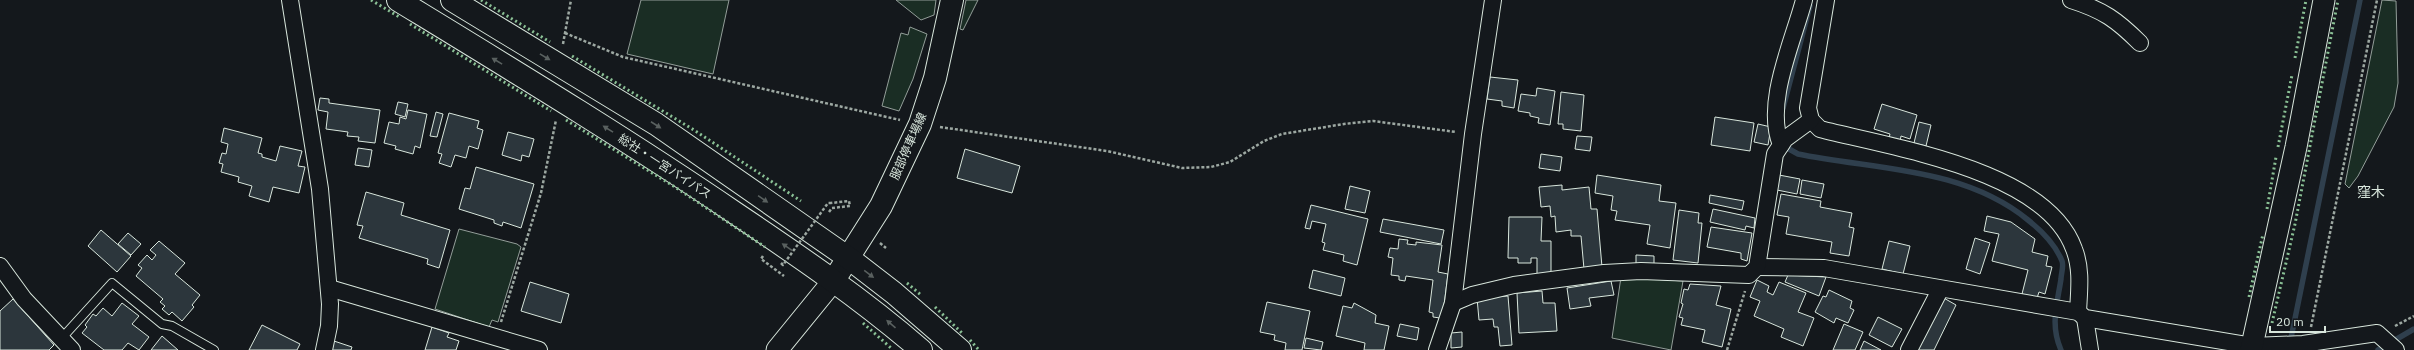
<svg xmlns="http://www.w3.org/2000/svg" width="2414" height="350" font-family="'IBM Plex Sans','Noto Sans JP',sans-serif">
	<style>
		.green { fill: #1a2d24; stroke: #939e99 }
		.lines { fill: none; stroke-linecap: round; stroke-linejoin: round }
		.stream { stroke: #2f3f4d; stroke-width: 5.5 }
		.building { fill: #2c363c; stroke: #d8e6dc }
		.service-casing { stroke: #d8e6dc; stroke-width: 10 }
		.minor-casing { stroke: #d8e6dc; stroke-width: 18 }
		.tertiary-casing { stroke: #d8e6dc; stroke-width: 23 }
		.secondary-casing { stroke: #d8e6dc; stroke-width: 24 }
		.trunk-casing { stroke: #d8e6dc; stroke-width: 24 }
		.path { stroke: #9da8a2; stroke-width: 2.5; stroke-dasharray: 3 2; stroke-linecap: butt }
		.service { stroke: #14181c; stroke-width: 8 }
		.minor { stroke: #14181c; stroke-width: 16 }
		.tertiary { stroke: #14181c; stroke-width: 21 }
		.secondary { stroke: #14181c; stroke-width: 22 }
		.trunk { stroke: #14181c; stroke-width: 22 }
		.path-bridge { stroke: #9da8a2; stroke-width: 2.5; stroke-dasharray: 3 2; stroke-linecap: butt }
		.hedge { stroke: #8ac095; stroke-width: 3; stroke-dasharray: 2 3; stroke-linecap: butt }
		.oneway { fill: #59605f }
		.labels { text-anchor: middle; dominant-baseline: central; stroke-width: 3; stroke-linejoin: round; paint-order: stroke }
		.street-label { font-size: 12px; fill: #d8e6dc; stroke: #14181c }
		.quarter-label { font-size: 14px; fill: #d8e6dc; stroke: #14181c }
	</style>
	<rect width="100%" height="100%" fill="#14181c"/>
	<g class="green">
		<path d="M641,0H729L713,74L627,54Z"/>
		<path d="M896,0H936L934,15L921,20Z"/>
		<path d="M966,0H978L963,30L960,29Z"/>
		<path d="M2382,0L2396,1L2398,83L2394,107L2358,176L2349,188L2345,184Z"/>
		<path d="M910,27L927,34L913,79L899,111L882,106L901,33L908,35Z"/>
		<path d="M459,229L517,244L521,247L498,322L492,320L489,327L435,309Z"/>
		<path d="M1621,277L1683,281L1671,350L1612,338Z"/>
	</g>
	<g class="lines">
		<g class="stream">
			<path d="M1783,108L1810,6"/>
			<path d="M1787,140L1789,149L1798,154C1876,170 1963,167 2028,220C2042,231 2055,244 2062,261C2064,266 2061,274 2061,279C2057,305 2050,325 2061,350"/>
			<path d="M2290,343L2360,0"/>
			<path d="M2378,350L2414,329"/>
		</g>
	</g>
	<g class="building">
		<path d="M1490,77L1518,80L1514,108L1502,106V101L1487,99Z"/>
		<path d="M1537,88L1555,91L1550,125L1538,123L1539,118L1530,116V113L1518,111L1521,94L1536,96Z"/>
		<path d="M1561,92L1584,95L1581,131L1563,129V124H1558Z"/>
		<path d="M320,98L329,99V103L380,110L375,143L358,141L359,137L347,136L348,132L326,129L328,112L318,110Z"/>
		<path d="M398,102L408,104L405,117L395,114Z"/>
		<path d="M1882,104L1917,115L1910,139L1901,136L1900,142L1889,138L1890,134L1874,129Z"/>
		<path d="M408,110L427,114L420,148L415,146L413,154L395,149L396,146L384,143L389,122L399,124L400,117L406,119Z"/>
		<path d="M436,112L443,114L437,137L430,136Z"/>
		<path d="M449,113L479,121L477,128L483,130L478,149L469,146L466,158L455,155L451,167L439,163L442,154L438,153Z"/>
		<path d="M1715,117L1754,123L1750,151L1711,145Z"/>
		<path d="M1919,122L1931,125L1926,146L1914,143Z"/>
		<path d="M1758,124L1771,127L1768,145L1754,142Z"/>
		<path d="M224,128L262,138L258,153L262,154V157L276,161L280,146L302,151L298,166L305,167L299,193L273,187L269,202L249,196L252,186L238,182L239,177L221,172L223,164L219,163L222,153L226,154L228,144L221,142Z"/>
		<path d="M508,132L534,139L529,157L522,155L521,161L502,155Z"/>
		<path d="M1577,136L1592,137L1590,151L1575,149Z"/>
		<path d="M358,148L372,150L369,167L355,165Z"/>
		<path d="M965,149L1020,166L1012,193L957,178Z"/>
		<path d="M1541,154L1562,157L1560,171L1539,168Z"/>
		<path d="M476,167L534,184L521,228L503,222L502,226L494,223V220L459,209L465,188L470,189Z"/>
		<path d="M1597,175L1661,185L1659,201L1676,203L1670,248L1647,244L1650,225L1615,220L1617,211L1611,210L1613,196L1595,193Z"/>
		<path d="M1779,175L1800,179L1797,194L1777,190Z"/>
		<path d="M1802,180L1824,184L1821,198L1800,194Z"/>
		<path d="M1562,185V190L1589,187L1591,209H1597L1602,267L1584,269L1581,236H1571V230L1556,232L1555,216L1551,217L1550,206L1541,207L1539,187Z"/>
		<path d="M1350,186L1370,191L1365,213L1345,209Z"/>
		<path d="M366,192L404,203L401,215L450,230L439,268L427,264L428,259L359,238L363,226L357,225Z"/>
		<path d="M1781,194L1821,201L1820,207L1852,213L1849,227L1854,228L1849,256L1830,253L1832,242L1786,234L1789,217L1777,215Z"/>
		<path d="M1710,195L1744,201L1742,210L1709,203Z"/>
		<path d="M1311,205L1368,219L1357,265L1343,261L1344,255L1323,250L1325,243L1322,242L1326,224L1312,221L1310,229L1305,228Z"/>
		<path d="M1713,209L1755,218L1754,228L1746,226L1745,230L1710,222Z"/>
		<path d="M1679,210L1699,213L1698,223H1702L1698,263L1673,260Z"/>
		<path d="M1987,216L2011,222L2035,239L2032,252L2048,256L2046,266L2052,267L2045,294L2039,292L2037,298L2022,294L2028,270L1992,261L1999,234L1984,231Z"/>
		<path d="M1509,217H1542L1541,241H1551V274H1537V258H1531V263H1518V258H1508Z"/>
		<path d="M1383,219L1444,230L1441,244L1380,232Z"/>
		<path d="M1711,227L1752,233L1747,261L1741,259V253L1707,247Z"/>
		<path d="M101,230L131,256L117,272L88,246Z"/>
		<path d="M128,233L141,244L131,255L118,244Z"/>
		<path d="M1975,238L1990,243L1980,274L1966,269Z"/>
		<path d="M1399,239L1408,240L1407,244L1416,245V242L1442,245L1438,272L1448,274L1443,313H1441L1440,318L1433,317V313L1429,312L1433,280L1406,276L1405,281L1399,280V276L1391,275L1393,258L1388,257L1390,248L1398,249Z"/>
		<path d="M159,241L185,263L175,274L200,295L192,305L194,307L182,321L172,312L169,315L162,309L165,306L160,302L163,299L136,276L142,268L138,265L147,255L152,260L156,255L150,250Z"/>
		<path d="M1889,241L1910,246L1903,274L1882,269Z"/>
		<path d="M1636,255L1654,256V265H1636Z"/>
		<path d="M1313,270L1345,278L1341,296L1309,288Z"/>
		<path d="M1788,275L1826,277L1819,296L1785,282Z"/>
		<path d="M1757,280L1769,286L1767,292L1773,295L1779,282L1806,293L1798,312L1814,318L1803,346L1781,337L1784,329L1754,316L1760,301L1750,297Z"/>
		<path d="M1611,281L1614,295L1589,298L1591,306L1570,309L1567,288Z"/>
		<path d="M530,282L569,294L561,323L521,311Z"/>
		<path d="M1690,284L1721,286L1716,305L1731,309L1722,347L1702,342L1705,330L1681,325L1683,318L1679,317L1683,304L1681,303L1684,289L1688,290Z"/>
		<path d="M1829,290L1852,301L1850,308L1854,310L1848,323L1836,318L1834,323L1815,312L1823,296L1826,297Z"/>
		<path d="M1542,291L1543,303H1555L1557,331L1519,333L1517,293Z"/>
		<path d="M1508,296L1512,345L1500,346L1498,327H1494L1493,319L1479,320L1477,298Z"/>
		<path d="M1942,297L1956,305L1934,350H1916Z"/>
		<path d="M13,299L54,345L49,350H0V311Z"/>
		<path d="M1267,302L1310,311L1302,350H1285L1286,343L1274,340L1275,335L1260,332Z"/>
		<path d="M122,303L139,316L132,324L149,337L139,350L128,343L122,350H104L82,333L87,327L85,325L93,314L96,316L103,308L112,316Z"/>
		<path d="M1354,303L1376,315L1375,323L1389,326L1384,350H1364L1365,343L1336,336L1343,306L1352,308Z"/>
		<path d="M1878,317L1902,329L1892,347L1869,335Z"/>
		<path d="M1400,324L1419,328L1417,340L1397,336Z"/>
		<path d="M1844,324L1863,332L1855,350H1833Z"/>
		<path d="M262,325L300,344L297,350H249Z"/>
		<path d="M432,327L449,333L447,337L459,341L456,350H425Z"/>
		<path d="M1462,332V347L1451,348V333Z"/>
		<path d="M162,336L178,350H151Z"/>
		<path d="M1306,338L1323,342L1321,350L1304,348Z"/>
		<path d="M334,341L352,347L351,350H331Z"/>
		<path d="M1864,341L1881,350H1860Z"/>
	</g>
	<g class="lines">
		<defs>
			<path id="service" d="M61,339L112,283L162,324L172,326L214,350"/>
			<g id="minor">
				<path d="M290,0L320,189L330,304L329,326L324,350"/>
				<path d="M1826,0L1808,108L1811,120L1820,129C1893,148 2046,170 2074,249C2082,269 2079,291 2078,312"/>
				<path d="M2071,0C2103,10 2117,20 2140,43"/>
				<path d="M1781,145C1764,103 1793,42 1804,0"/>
				<path d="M0,266L24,299L72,350"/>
				<path d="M1757,267L1824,268L2078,312L2085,318L2252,346L2303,344L2377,333L2396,350"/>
				<path d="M329,288L539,350"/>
				<path d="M1453,303L1472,295L1514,285L1604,273L1641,271L1749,275L1757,267L1775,154L1785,139L1811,120"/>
				<path d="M2085,318L2090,350"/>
				<path d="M1437,350L1453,303L1473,134L1493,0"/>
				<path d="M1909,350L1940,290"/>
			</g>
			<g id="tertiary">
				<path d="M777,350L834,280"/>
				<path d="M2251,350L2296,147L2324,0"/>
			</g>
			<path id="secondary" d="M834,280L881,206L920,124L935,78L952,0"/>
			<g id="trunk">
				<path d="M398,0C511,69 625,138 735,213C799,256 862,299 921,350"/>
				<path d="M452,0L656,124L850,259L894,293L960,350"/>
			</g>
		</defs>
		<use href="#service" class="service-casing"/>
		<use href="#minor" class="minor-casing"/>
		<use href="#tertiary" class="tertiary-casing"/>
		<use href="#secondary" class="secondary-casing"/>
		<use href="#trunk" class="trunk-casing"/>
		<g class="path">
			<path d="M565,33L623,57L900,120"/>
			<path d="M563,44L571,0"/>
			<path d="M940,127L1107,151L1182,168L1211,167L1230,162L1264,141L1282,134L1344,124L1373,121L1456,132"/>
			<path d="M829,212L832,208L850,206L849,201L831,203"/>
			<path d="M880,243L886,248"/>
			<path d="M763,256L761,259L784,276"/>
			<path d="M501,322L541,193L556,120"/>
			<path d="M2395,326L2414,316"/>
			<path d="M2311,327L2377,0"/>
			<path d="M1727,350L1745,291"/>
		</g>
		<use href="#service" class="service"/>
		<use href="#minor" class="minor"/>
		<use href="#tertiary" class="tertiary"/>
		<use href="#secondary" class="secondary"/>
		<use href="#trunk" class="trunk"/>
		<path class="path-bridge" d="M781,263L783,265L828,203H831"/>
		<g class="hedge">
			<path d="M371,0L401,18"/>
			<path d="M481,0L550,42"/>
			<path d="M410,24L551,111"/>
			<path d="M572,56L694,130L801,201"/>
			<path d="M2295,58L2306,0"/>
			<path d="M566,120L675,187L765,247"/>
			<path d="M2278,147L2292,75"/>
			<path d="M2267,209L2276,157"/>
			<path d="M907,283L921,295"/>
			<path d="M2249,297L2263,234"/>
			<path d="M935,307L962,333"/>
			<path d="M863,323L891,348"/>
			<path d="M2272,323L2295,224L2338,0"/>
			<path d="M970,340L979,350"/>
		</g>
	</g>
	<defs><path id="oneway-solid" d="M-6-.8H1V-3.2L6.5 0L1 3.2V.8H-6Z"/></defs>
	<g class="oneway">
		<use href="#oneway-solid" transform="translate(545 57) rotate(31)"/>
		<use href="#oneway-solid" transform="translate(497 61) rotate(-149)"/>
		<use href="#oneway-solid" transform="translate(656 125) rotate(33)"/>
		<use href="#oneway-solid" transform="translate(608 129) rotate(-148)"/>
		<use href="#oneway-solid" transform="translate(763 199) rotate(35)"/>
		<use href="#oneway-solid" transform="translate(787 247) rotate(-146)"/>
		<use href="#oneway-solid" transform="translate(869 274) rotate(37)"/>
		<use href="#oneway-solid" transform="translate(891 324) rotate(-139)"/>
	</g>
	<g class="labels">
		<g class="street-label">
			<text transform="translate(908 146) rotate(-66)">服部停車場線</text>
			<text transform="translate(665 166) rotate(33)">総社・一宮バイパス</text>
		</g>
		<g class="quarter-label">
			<text x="2371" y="192">窪木</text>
		</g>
	</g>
	<path d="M2270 326v6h55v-6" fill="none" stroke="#d8e6dc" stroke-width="2"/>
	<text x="2276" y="326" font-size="12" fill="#d8e6dc" stroke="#14181c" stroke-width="3" paint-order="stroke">20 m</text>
</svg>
